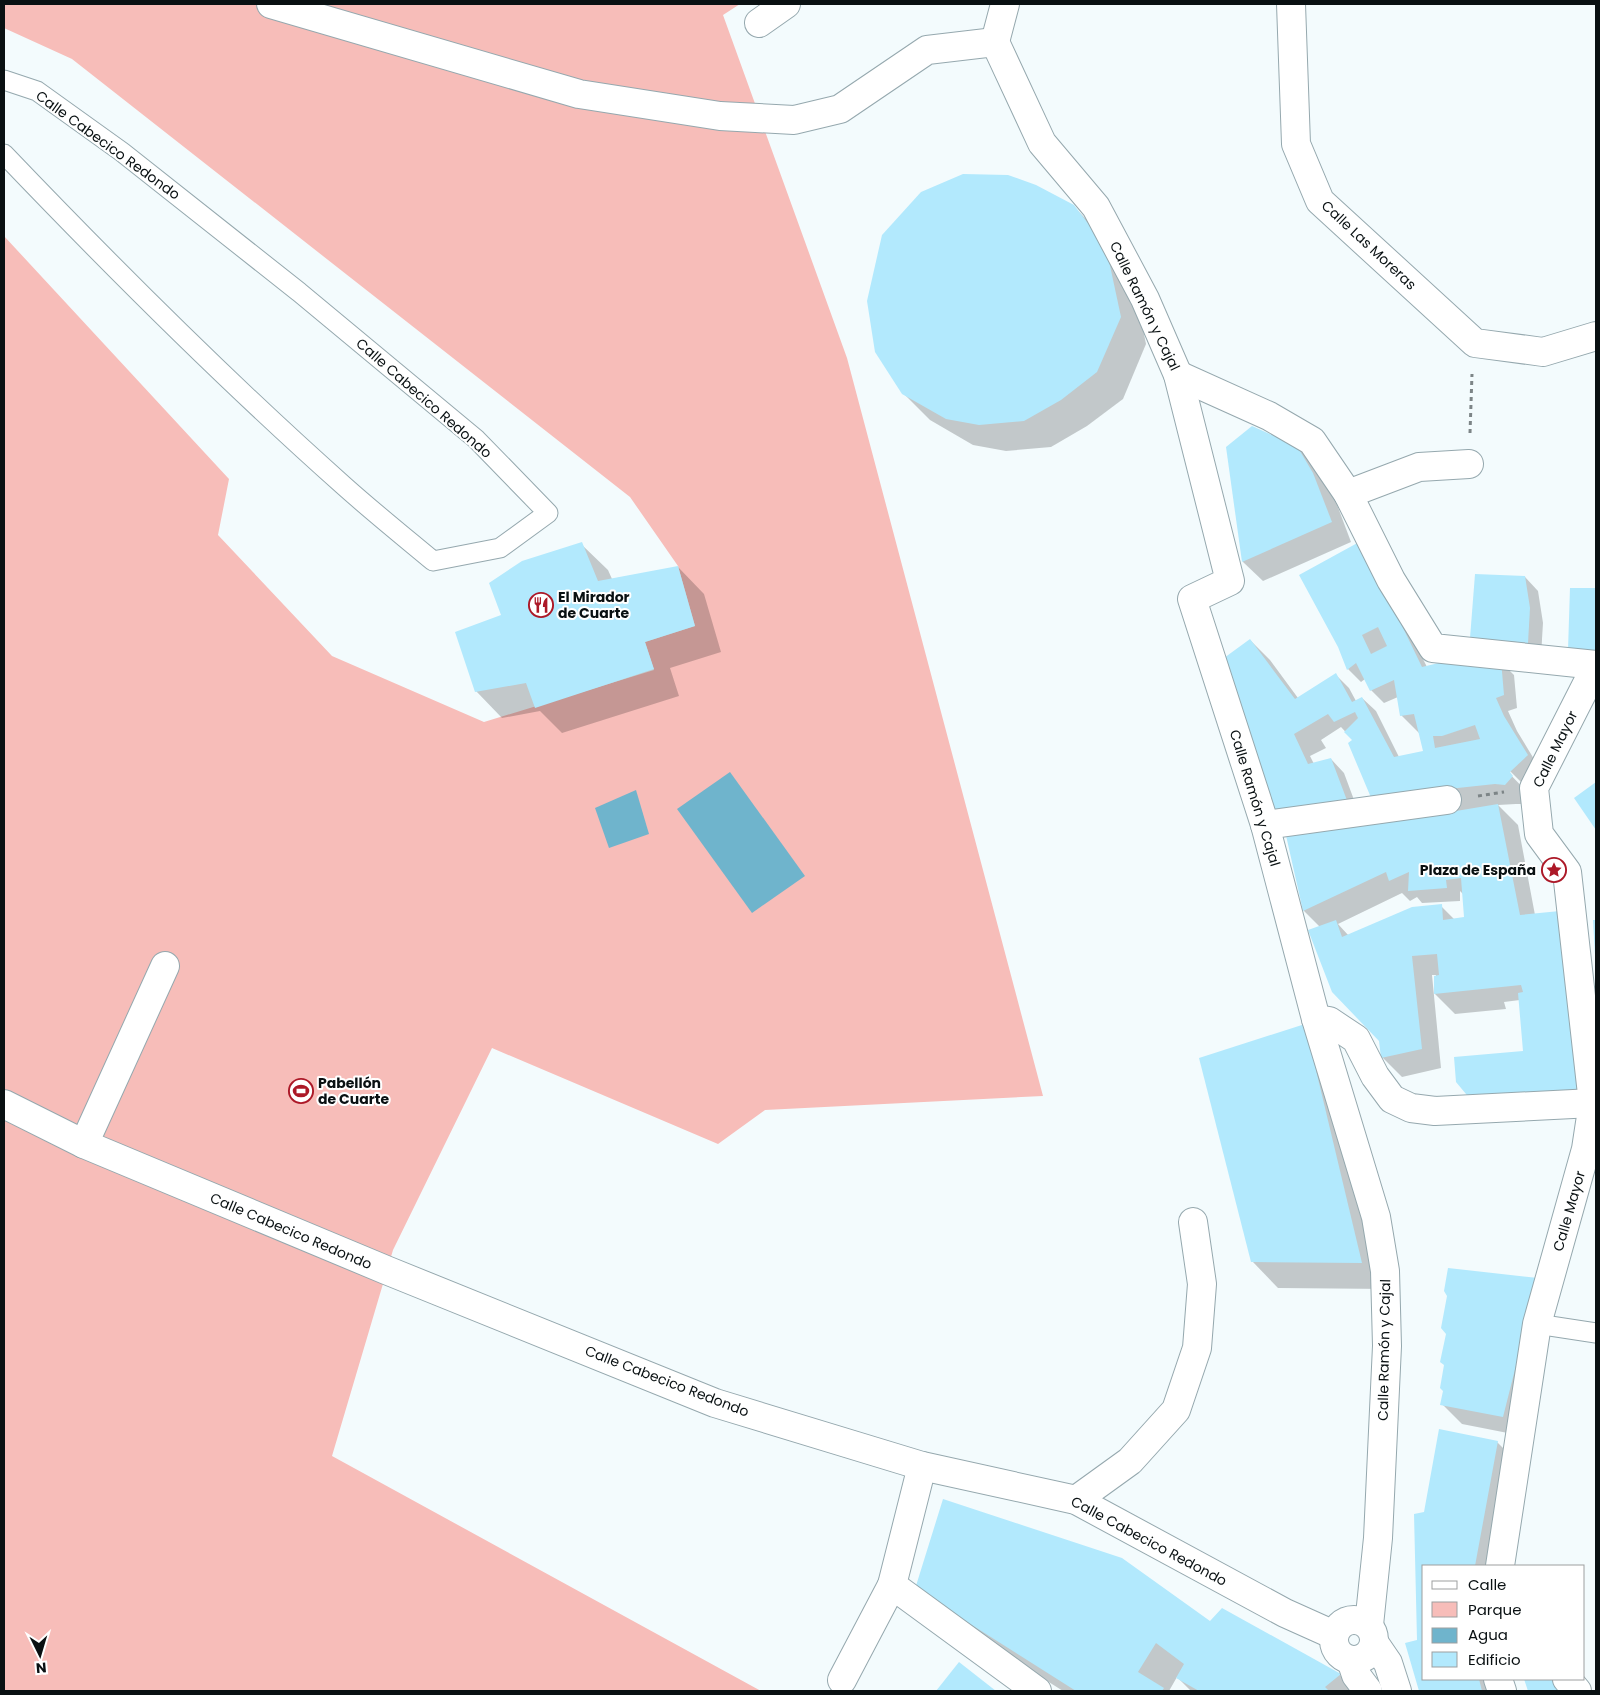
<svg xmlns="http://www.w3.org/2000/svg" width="1600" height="1695" font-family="Poppins,sans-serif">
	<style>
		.green { fill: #f7bdb9 }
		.water { fill: #6fb4cc }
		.shadow { fill: #0003; fill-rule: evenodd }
		.building { fill: #b2e9fd; fill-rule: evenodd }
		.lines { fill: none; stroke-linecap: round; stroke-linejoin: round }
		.service-casing { stroke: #95a8ae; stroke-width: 21 }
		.pedestrian-casing { stroke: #95a8ae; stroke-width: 30 }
		.minor-casing { stroke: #95a8ae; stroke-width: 30 }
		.path { stroke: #7d8587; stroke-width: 3; stroke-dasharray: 4 4; stroke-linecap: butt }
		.service { stroke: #fff; stroke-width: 19 }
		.pedestrian { stroke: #fff; stroke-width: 28 }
		.minor { stroke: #fff; stroke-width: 28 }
		.labels { text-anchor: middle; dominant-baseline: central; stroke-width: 4; stroke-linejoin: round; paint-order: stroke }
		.street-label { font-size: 14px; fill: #091012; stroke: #fff }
		.poi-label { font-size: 14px; font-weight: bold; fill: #091012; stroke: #fff; text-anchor: start }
	</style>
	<rect width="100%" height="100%" fill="#f3fbfd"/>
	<path class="green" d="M4,4H740L723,15L847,358L1043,1096L765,1110L718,1144L492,1048L393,1250L332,1456L761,1691H4V236L229,479L218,535L332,656L484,722L654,670L645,642L695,626L678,566L630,497L72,59L4,28Z"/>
	<g class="water">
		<path d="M730,772L805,876L752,913L677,809Z"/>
		<path d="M636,790L649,834L609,848L595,808Z"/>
	</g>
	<g class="shadow">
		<path d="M1073,206L1100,233L1132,275L1146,344L1123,399L1087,426L1051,447L1006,451L973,445L930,420L903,393Z"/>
		<path d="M1228,447H1297L1317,468L1333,494L1351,542L1263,581L1243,562Z"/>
		<path d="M1361,543L1425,656L1422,657L1427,667L1501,662L1514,675L1517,708L1508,711L1517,731L1540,769L1524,785L1501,762L1503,767L1532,797L1525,804H1516L1498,805L1518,825L1535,915L1559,913L1590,1105L1524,1052L1520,1000L1504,1002L1506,1009L1455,1014L1435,994L1436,975H1432L1441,1068L1402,1077L1382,1057L1380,1040L1320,927L1304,911L1287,832L1412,816L1354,741L1341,727L1321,740L1326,748L1310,756L1314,764L1331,759L1344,773L1360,816L1284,827L1250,640L1270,660L1298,698L1336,675L1349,688L1356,701L1362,698L1376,711L1399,757L1424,752L1420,734L1401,715L1398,697L1384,703L1371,690L1365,679L1361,682L1348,669L1339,646ZM1460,891L1464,895L1466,918L1455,920L1441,906L1349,936L1338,924L1402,893L1410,901L1417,897L1422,903L1460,901Z"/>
		<path d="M581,544L608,570L612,579L678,567L704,594L721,652L670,668L679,696L562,733L540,711L502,718L476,691L503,616Z"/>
		<path d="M1525,577L1538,591L1543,623L1541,656L1485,651L1471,637Z"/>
		<path d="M1571,589L1596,590V664Z"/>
		<path d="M1331,1051L1388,1289L1278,1288L1252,1261L1201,1059Z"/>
		<path d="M1537,1280L1523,1436L1462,1424L1442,1404L1444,1391L1445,1366Z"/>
		<path d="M1497,1442L1517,1462L1498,1566H1424V1679H1493L1496,1691H1420L1407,1644L1419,1641L1425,1513Z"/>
		<path d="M1223,1610L1340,1675L1356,1691H1191L1177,1677L1169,1691H1063L943,1615L1210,1622Z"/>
		<path d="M960,1664L994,1691H937Z"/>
		<path d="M1525,1679H1555L1566,1691H1529Z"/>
	</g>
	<g class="building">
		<path d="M963,174L1008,175L1036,185L1074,205L1106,247L1121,317L1097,372L1061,400L1024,421L979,425L946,419L902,394L875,352L867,301L882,235L921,192Z"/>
		<path d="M1252,426L1297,446L1313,473L1332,522L1242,562L1226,447Z"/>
		<path d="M1361,541L1422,667L1447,661L1501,660L1504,695L1496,698L1504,716L1528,755L1510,772L1513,776L1505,785L1495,784L1411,793L1372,800L1348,743L1352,740L1344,732L1358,718L1355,712L1334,722L1328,714L1294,734L1308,764L1331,758L1348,803L1270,815L1224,658L1250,639L1295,699L1336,673L1352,702L1362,697L1394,757L1423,751L1414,714L1400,716L1394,680L1370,691L1356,663L1347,670L1338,647L1299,575ZM1378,627L1387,646L1371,654L1362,635ZM1475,725L1480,739L1435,748L1433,736H1442Z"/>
		<path d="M582,542L598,581L678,566L695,626L645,642L654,669L535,708L526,683L475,692L455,632L501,615L489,583L522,561Z"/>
		<path d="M1475,574L1525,576L1530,608L1528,643L1470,638Z"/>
		<path d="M1570,588H1596V654L1568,650Z"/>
		<path d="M1596,782V830L1574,798Z"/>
		<path d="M1498,804L1520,915L1560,911L1577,1092L1471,1100L1456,1082L1454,1057L1523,1051L1518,993L1523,992L1521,985L1434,994V976L1439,975L1437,954L1412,956L1422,1049L1381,1058L1379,1041L1332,992L1308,930L1336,920L1342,937L1412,907L1442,904L1443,920L1464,917L1461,878L1446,880L1447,888L1408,891L1409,872L1389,881L1386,872L1303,911L1285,831L1444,813Z"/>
		<path d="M1593,920H1596V955H1595Z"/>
		<path d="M1305,1024L1362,1263L1251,1262L1199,1058Z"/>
		<path d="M1448,1268L1538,1278L1503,1417L1440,1405L1443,1391L1440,1388L1444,1365L1440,1362L1446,1334L1441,1328L1447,1296L1444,1291Z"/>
		<path d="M1439,1429L1498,1441L1475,1566H1424V1679H1479L1482,1691H1419L1405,1643L1417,1640L1414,1514L1424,1512Z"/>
		<path d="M943,1499L1122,1558L1210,1621L1222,1608L1341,1674L1325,1687L1329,1691H1199L1176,1678L1184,1664L1156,1643L1138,1672L1164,1688L1162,1691H1076L915,1589Z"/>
		<path d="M959,1662L996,1691H936Z"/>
		<path d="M1524,1679H1551L1559,1691H1528Z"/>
	</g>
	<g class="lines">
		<defs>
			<g id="service">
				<path d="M4,80L37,91L122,152L299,292L476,439L548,513L500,548L433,561C403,536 372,511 343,485C225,380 113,268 4,154"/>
				<path d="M1537,1324L1596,1333"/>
			</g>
			<path id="pedestrian" d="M1265,825L1447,800"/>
			<g id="minor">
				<path d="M271,4L579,94L720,116L794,120L840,109L927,50L995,42"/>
				<path d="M1291,4L1296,144L1320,201L1475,343L1543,352L1596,336"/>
				<path d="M759,23L786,4"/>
				<path d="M995,42L1042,143L1096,207L1145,299L1178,375L1230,581L1192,599L1265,825L1316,1019L1376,1217L1385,1271L1387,1346L1378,1538L1369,1625"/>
				<path d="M995,42L1005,4"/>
				<path d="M1178,375L1269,416L1312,441L1348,494L1391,580L1433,648L1596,665"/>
				<path d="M1348,494L1419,467L1469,464"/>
				<path d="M1316,1019L1329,1021L1356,1039L1375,1076L1392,1099L1411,1108L1435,1111L1593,1103"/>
				<path d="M4,1104L84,1144L386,1270L715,1403L922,1466L1076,1500L1285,1613L1334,1635"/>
				<path d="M84,1144L165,966"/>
				<path d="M922,1466L892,1585L1037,1691"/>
				<path d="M1076,1500L1130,1461L1176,1410L1197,1348L1202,1284L1193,1222"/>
				<path d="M1500,1566L1537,1324L1586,1149L1593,1103L1567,872L1539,834L1534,788L1596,666"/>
				<circle cx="1354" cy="1640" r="20"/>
				<path d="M1375,1644L1388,1663L1397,1691"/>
				<path d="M1351,1660L1356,1675L1368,1691"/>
				<path d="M1498,1679L1502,1691"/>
				<path d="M1567,1679L1577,1691"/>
				<path d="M842,1680L892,1585"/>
			</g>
		</defs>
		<use href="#service" class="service-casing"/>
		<use href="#pedestrian" class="pedestrian-casing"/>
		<use href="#minor" class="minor-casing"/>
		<g class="path">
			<path d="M1470,433L1472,374"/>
			<path d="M1478,796L1504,792"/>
		</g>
		<use href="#service" class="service"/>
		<use href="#pedestrian" class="pedestrian"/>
		<use href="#minor" class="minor"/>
	</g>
	<defs>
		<symbol id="restaurant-ring" viewBox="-11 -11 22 22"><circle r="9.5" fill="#fff" stroke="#ac1827" stroke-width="1.5"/><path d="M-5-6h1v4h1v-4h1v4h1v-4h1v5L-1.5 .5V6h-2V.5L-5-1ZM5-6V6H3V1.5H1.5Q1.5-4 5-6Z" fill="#ac1827"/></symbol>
		<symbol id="sight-ring" viewBox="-11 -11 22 22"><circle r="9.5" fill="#fff" stroke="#ac1827" stroke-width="1.5"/><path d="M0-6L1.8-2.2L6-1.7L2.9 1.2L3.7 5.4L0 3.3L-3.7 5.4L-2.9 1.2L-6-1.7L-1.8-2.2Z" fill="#ac1827"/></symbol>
		<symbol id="stadium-ring" viewBox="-11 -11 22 22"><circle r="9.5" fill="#fff" stroke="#ac1827" stroke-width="1.5"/><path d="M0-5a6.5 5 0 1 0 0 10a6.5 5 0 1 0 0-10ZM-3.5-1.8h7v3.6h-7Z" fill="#ac1827"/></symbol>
	</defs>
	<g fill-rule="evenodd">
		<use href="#restaurant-ring" x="527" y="591" width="28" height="28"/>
		<use href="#sight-ring" x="1540" y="856" width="28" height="28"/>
		<use href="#stadium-ring" x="287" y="1077" width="28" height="28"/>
	</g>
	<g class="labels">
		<g class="street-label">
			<text transform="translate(108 145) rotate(36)">Calle Cabecico Redondo</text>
			<text transform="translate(1369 245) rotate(43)">Calle Las Moreras</text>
			<text transform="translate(1145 306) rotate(64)">Calle Ramón y Cajal</text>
			<text transform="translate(424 398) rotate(41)">Calle Cabecico Redondo</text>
			<text transform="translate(1555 749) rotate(-64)">Calle Mayor</text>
			<text transform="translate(1255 798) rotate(73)">Calle Ramón y Cajal</text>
			<text transform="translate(1569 1211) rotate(-74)">Calle Mayor</text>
			<text transform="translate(291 1231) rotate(23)">Calle Cabecico Redondo</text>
			<text transform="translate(1384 1350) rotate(-89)">Calle Ramón y Cajal</text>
			<text transform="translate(667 1381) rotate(21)">Calle Cabecico Redondo</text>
			<text transform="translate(1149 1541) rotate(28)">Calle Cabecico Redondo</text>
		</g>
		<g class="poi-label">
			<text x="558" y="597">El Mirador<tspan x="558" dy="16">de Cuarte</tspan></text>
			<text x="1536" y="870" text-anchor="end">Plaza de España</text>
			<text x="318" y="1083">Pabellón<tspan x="318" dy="16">de Cuarte</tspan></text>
		</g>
	</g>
	<rect width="1600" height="1695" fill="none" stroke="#091012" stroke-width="10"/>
	<rect x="1422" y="1565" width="162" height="115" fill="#ffffff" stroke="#9d9fa0"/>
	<rect x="1432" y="1581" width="25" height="8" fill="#ffffff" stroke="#9d9fa0"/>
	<text x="1468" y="1590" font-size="15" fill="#091012">Calle</text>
	<rect x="1432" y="1602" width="25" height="15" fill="#f7bdb9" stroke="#9d9fa0"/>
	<text x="1468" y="1615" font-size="15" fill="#091012">Parque</text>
	<rect x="1432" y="1628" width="25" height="15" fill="#6fb4cc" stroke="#9d9fa0"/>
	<text x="1468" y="1640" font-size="15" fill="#091012">Agua</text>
	<rect x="1432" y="1652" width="25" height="15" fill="#b2e9fd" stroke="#9d9fa0"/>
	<text x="1468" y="1665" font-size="15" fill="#091012">Edificio</text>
	<g transform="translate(40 1655) rotate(175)" stroke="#ffffff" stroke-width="4" paint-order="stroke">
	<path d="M0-4L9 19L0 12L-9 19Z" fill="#091012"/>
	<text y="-8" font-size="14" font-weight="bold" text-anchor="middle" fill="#091012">N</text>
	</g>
</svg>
